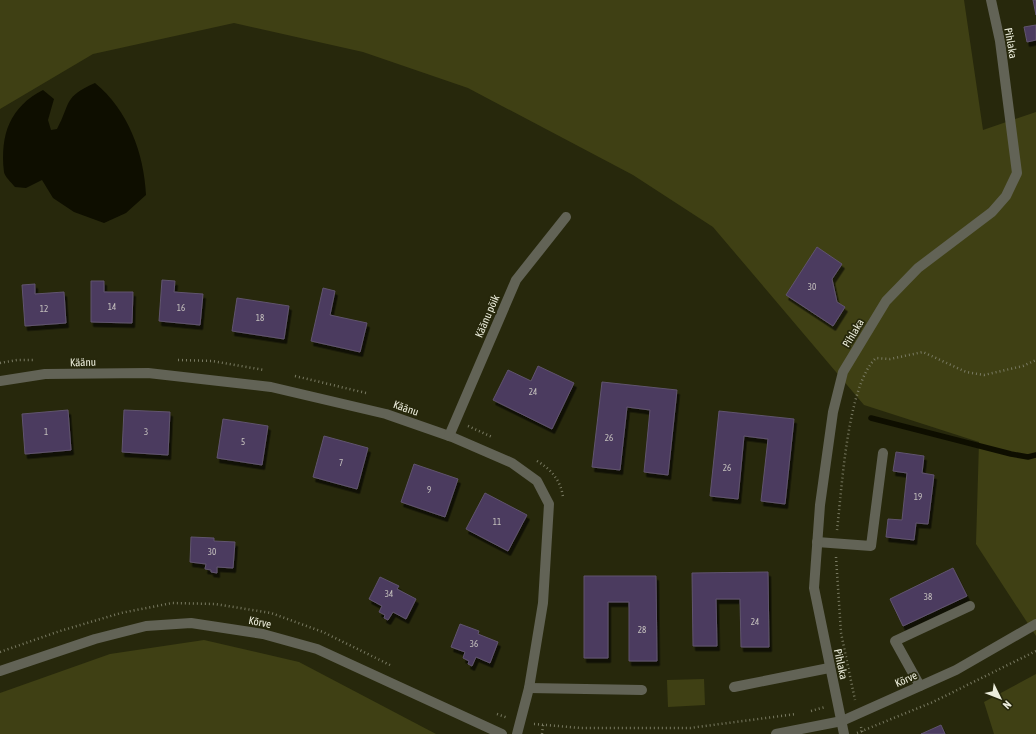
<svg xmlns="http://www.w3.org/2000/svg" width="1036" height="734" font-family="'Asap Condensed',sans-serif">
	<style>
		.green { fill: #3f4014 }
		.water { fill: #0e0e00 }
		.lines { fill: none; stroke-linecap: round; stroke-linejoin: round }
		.stream { stroke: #0e0e00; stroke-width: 5.5 }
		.building { fill: #4b3a5f; stroke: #60546e; filter: url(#shadow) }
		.path { stroke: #797a62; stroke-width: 2.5; stroke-dasharray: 1 3; stroke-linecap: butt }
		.minor { stroke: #626356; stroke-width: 10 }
		.labels { text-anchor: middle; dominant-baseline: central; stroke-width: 3.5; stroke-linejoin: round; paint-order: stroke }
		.number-label { font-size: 9px; fill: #c4c0bd }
		.street-label { font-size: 11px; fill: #eceddc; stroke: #27280c }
	</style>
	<defs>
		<filter id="shadow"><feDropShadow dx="2.5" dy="4.5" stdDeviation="0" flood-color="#0009"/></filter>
	</defs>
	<rect width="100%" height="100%" fill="#27280c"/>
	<g class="green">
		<path d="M0,0H964L983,130L1036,112V636L976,544L979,442L864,405L713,227L633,175L468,88L363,52L234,23L93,54L0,109Z"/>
		<path d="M204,640L299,662L436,734H0V693L110,654Z"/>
		<path d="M1036,674V734H994L984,702Z"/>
		<path d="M704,679L705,705L668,707L667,680Z"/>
	</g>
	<path class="water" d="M95,83C128,110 144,153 146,195L126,213L104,223L74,212L53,198L42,180L26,188L15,187C11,182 5,177 4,172C0,134 10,107 43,90L54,99L48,120L51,130L57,129C71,103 63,97 95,83Z"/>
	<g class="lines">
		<path class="stream" d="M871,418L1011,454L1028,457L1036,455"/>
	</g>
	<g class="building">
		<path d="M1033,0H1036V15Z"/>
		<path d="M1036,25V40L1027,42L1024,27Z"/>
		<path d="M817,247L842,264L832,279L837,302L845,307L833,326L786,295Z"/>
		<path d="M162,280L175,281L174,292L203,294L200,325L159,321Z"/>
		<path d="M91,281H104V292H133L132,323L91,322Z"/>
		<path d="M35,284V294L64,292L66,323L25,326L22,285Z"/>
		<path d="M323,288L335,291L330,315L367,323L360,352L311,341Z"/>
		<path d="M237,298L289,306L284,339L232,331Z"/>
		<path d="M538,366L574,383L552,429L493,400L508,370L531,381Z"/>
		<path d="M602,382L677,390L668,475L644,472L650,410L627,407L620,470L592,467Z"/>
		<path d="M68,410L71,450L25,454L22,414Z"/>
		<path d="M124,410L170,412L168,455L122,452Z"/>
		<path d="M719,411L794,419L785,504L761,501L768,439L744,436L738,499L710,496Z"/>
		<path d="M223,419L268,426L262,465L217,458Z"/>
		<path d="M324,436L368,448L357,489L313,477Z"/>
		<path d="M896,452L924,456L922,473L934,475L928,524L916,523L914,540L886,537L888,519L902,520L907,473L893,471Z"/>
		<path d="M414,464L458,479L445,517L401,502Z"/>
		<path d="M485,493L527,515L508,551L466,529Z"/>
		<path d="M191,537L214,538V541L235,542L233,568L217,567V573L211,572V570L205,569L206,564L190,562Z"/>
		<path d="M953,568L967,596L903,626L890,599Z"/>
		<path d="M768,572L769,647H741L740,599H716L717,646H693L692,573Z"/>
		<path d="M584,576H656L657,661H629V602H608V658H584Z"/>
		<path d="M380,577L399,586L397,589L416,599L406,619L393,612L388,620L384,618L385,615L379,612L382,606L369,599Z"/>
		<path d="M460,624L479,631L478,634L498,642L490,663L476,657L472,666L468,664L469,661L463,658L465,652L451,647Z"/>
		<path d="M941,725L945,734H921Z"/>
	</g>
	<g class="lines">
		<g class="path">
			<path d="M178,360L212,361L264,370"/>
			<path d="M0,363L17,360H35"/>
			<path d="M295,376L366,393"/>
			<path d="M468,426L492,437"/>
			<path d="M537,461C551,469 561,481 563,497"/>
			<path d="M837,530C842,489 847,385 876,358L890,359L923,352L966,372L984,375L1023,366L1036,360"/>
			<path d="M836,557L841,633L855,700"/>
			<path d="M0,652L60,631L121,613L172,603L215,604L271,613L323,632L390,665"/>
			<path d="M811,711L825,707"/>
			<path d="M497,714L508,718"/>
			<path d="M534,724L581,728H690L796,714"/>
			<path d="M861,727L863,734"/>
			<path d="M857,733L933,702L1036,651"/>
			<path d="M542,734L543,725"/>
		</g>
		<g class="minor">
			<path d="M0,381L45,374L148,373L271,387L386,414L452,437L512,463L537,481L549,504L543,603L529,688L517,734"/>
			<path d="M449,436L516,280L566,217"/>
			<path d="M817,542L871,546L883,453"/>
			<path d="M0,671L95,639L146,626L191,623L263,634L317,649L502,734"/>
			<path d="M920,686L895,641L970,606"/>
			<path d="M734,687L829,668"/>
			<path d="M529,688L642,690"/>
			<path d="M776,734L842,721L956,670L1036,624"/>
			<path d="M844,734L814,588L820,505L833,412L843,372L886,301L918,268L992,212L1006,196L1017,173L1000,41L991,0"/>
		</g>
	</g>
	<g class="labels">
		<g class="number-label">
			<text x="812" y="287">30</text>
			<text x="112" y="307">14</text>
			<text x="181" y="308">16</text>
			<text x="44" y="309">12</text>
			<text x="260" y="318">18</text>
			<text x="533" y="392">24</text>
			<text x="46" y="432">1</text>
			<text x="146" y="432">3</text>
			<text x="609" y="438">26</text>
			<text x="243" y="442">5</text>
			<text x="341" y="463">7</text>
			<text x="727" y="468">26</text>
			<text x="429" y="490">9</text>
			<text x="918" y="497">19</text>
			<text x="497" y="522">11</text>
			<text x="212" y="552">30</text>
			<text x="389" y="594">34</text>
			<text x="928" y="597">38</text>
			<text x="755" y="622">24</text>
			<text x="642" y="630">28</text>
			<text x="474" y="644">36</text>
		</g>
		<g class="street-label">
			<text transform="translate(1011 43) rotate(80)">Pihlaka</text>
			<text transform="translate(487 316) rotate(-67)">Käänu põik</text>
			<text transform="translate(853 333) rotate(-59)">Pihlaka</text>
			<text transform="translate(83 362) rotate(-1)">Käänu</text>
			<text transform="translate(406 408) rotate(19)">Käänu</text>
			<text transform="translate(260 622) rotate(11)">Kõrve</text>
			<text transform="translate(841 664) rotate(78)">Pihlaka</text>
			<text transform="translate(906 679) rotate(-24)">Kõrve</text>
		</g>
	</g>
	<g transform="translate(1000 698) rotate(133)" stroke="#27280c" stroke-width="3" paint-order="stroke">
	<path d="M0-3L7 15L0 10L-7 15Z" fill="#eceddc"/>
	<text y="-6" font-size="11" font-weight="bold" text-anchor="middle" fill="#eceddc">N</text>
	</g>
</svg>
